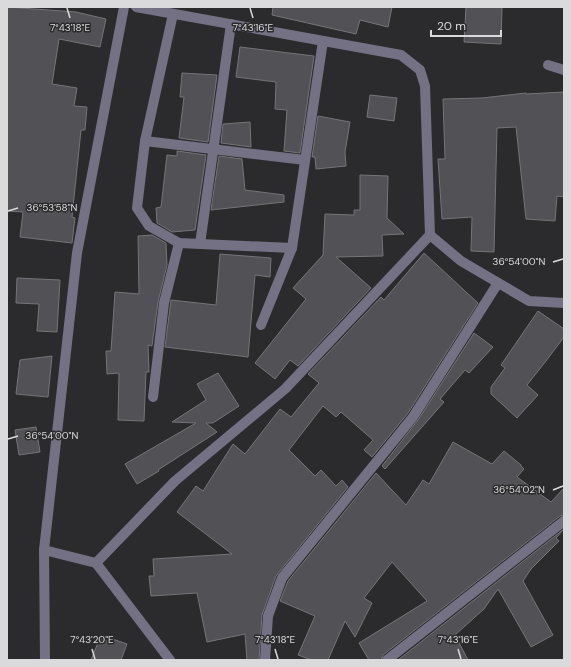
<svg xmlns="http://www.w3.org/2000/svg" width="571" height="667" font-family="'DM Sans',sans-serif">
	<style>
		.building { fill: #525155; stroke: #757579 }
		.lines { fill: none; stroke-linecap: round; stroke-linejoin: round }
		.minor { stroke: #737183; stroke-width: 10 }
		.ticks { fill: none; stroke: #dadadc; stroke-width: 1.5 }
		.ticks-label { font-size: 10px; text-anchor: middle; fill: #dadadc; stroke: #2b2b2e; stroke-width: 3; stroke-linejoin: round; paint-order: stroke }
	</style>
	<rect width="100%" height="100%" fill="#2b2b2e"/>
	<g class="building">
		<path d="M7,7L76,12L106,19L100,47L59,39L52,84L77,88L74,106L87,107L85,130H81L72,217L75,218L72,243L20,237L23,212L7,211Z"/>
		<path d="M273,7H392L388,27L360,20L356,34L272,15Z"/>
		<path d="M466,7H502L501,44L464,42Z"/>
		<path d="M240,47L314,56L300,153L284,151L287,110L275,109L276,82L236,77Z"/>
		<path d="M182,73L217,75L208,142L179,138L184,97H180Z"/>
		<path d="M564,92V197L557,196L555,221L526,219L516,127L497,128L494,252L471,251L472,217L442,219L438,159H445L443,99L482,98L526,93V94Z"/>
		<path d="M370,95L397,98L394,121L367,117Z"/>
		<path d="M318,116L350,122L345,152L346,166L316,169L315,157H312Z"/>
		<path d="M250,122L251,147L221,143L223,124Z"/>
		<path d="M177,151L206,155L195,230L172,232L157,223L156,208L161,207L167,155L177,156Z"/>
		<path d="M219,156L242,159L245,190L284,195V202L211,210Z"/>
		<path d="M360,175L388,176L387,218L404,234L382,235L383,256L336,257L371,288L298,366L290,360L275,379L255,363L306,299L293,288L323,255L325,214L354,215V210H360Z"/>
		<path d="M152,235L166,243L167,265L158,302L152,346L148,345L149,372H146L144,421L118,420L119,373L107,374L106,351H111L115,292L139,294L138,236Z"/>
		<path d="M424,253L478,303L408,413L372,457L364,450L373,440L341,412L336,417L323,406L289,450L315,476L321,470L336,486L342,480L348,487L276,576L262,615L259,660H247L245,634L207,642L197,593L151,596L149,576H154L153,559L232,554L177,512L196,486L203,491L233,444L245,454L280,409L291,417L319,383L308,374L381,297L384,300Z"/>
		<path d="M220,254L271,258L270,277L255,275L248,357L165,347L171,300L216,305Z"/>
		<path d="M17,278L60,280L57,332L37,331L39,304L16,303Z"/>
		<path d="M538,311L564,329V337L546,361L527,385L538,395L517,418L491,394V387L505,368L501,365Z"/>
		<path d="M474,333L493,347L469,373L465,370L440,399L444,402L385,469L382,466L418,420Z"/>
		<path d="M52,356L48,397L16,394L20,360Z"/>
		<path d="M218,373L239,406L213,423H206L217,432L158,470L159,471L137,484L125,464L196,423L172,422L206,400L197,384Z"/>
		<path d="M36,427L40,452L19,455L15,430Z"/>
		<path d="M453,442L492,464L504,451L521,465V466L524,469L517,477L551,502L564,488V515L560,516L383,655L381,660H369L359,643L427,601L392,562L364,598L372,603L355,637L345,621L328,660H312L298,655L315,616L280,601L288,581L376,473L406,505L423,480L429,484Z"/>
		<path d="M564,529L556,538L559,541L531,569L523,581L553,635L531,647L498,589L484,609L455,635L468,660H398Z"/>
		<path d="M101,635L127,644L121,660H91Z"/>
	</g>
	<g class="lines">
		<g class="minor">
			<path d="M136,7L401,55L420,70L425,86L430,235L285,389L175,481L96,563L170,660"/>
			<path d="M173,14L145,141L137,208L149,226L179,243L292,248"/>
			<path d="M548,65L564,70"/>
			<path d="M145,141L305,160"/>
			<path d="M430,235L461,261L529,301L564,303"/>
			<path d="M200,244L231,24"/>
			<path d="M261,325L292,248L323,41"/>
			<path d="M153,397L164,303L179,243"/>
			<path d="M44,550L45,660"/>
			<path d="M96,563L44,550L77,253L124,7"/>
			<path d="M265,660L268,616L282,578L413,417L498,283"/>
			<path d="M387,660L564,521"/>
		</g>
	</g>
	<path class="ticks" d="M67,8L70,18M250,8L253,18M8,211L18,208M553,262L563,259M8,439L18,436M553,490L563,486M92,649L95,659M275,649L278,659M458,649L461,659"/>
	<g class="ticks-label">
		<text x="70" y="31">7°43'18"E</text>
		<text x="253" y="31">7°43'16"E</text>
		<text x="52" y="211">36°53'58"N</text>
		<text x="519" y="265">36°54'00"N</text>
		<text x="52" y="439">36°54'00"N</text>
		<text x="519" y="493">36°54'02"N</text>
		<text x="92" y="643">7°43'20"E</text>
		<text x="275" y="643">7°43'18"E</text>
		<text x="458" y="643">7°43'16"E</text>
	</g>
	<rect width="571" height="667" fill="none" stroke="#dadadc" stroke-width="16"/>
	<path d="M431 30v6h70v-6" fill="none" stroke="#dadadc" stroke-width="2"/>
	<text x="437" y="30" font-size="12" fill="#dadadc" stroke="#2b2b2e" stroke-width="3" paint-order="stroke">20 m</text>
</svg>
